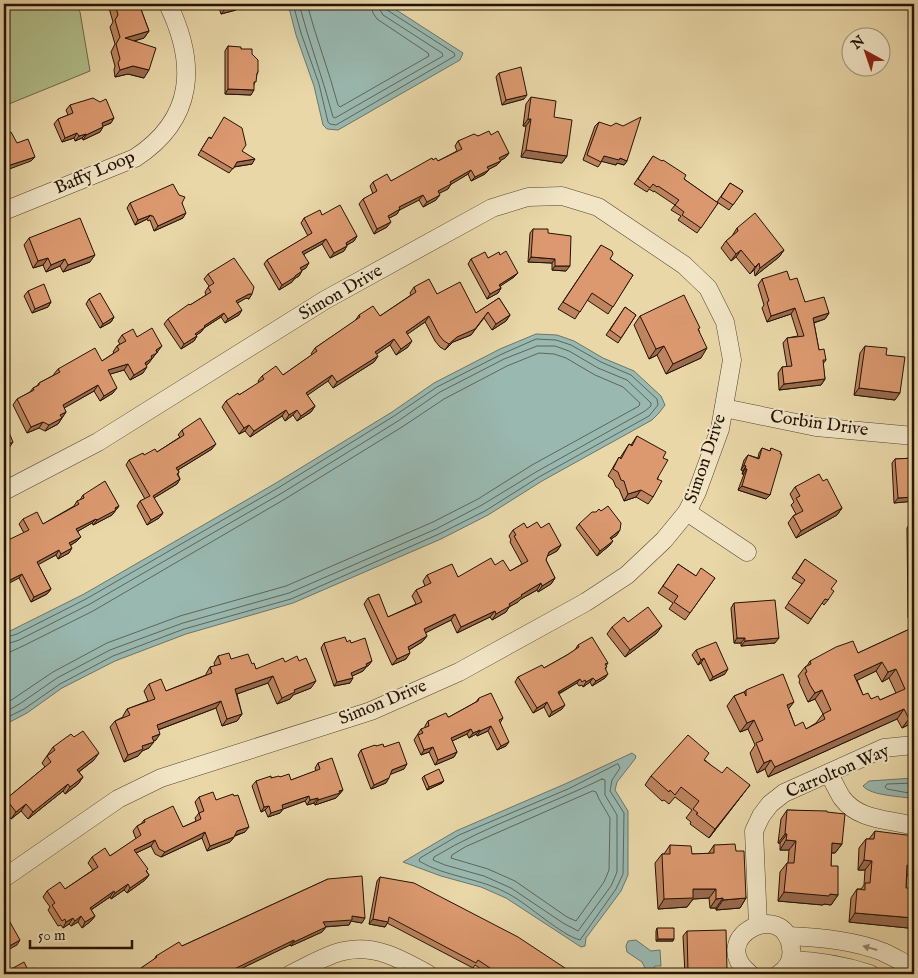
<svg xmlns="http://www.w3.org/2000/svg" width="918" height="978" font-family="'IM FELL English',serif">
	<style>
		.green { fill: #b2bf8b; stroke: #6b6946 }
		.water { fill: #99b8b0; stroke: #6a766a }
		.lines { fill: none; stroke-linecap: round; stroke-linejoin: round }
		.shore { stroke: #5e6658; stroke-width: 1 }
		.minor-casing { stroke: #55442a; stroke-width: 19 }
		.minor { stroke: #f1e5c6; stroke-width: 18 }
		.wall { fill: #bd845f; stroke: #241300; fill-rule: evenodd }
		.shaded-wall { fill: #9a6b4e; stroke: #241300 }
		.building { fill: #dc996f; stroke: #241300; fill-rule: evenodd }
		.oneway { fill: #95866d }
		.labels { text-anchor: middle; dominant-baseline: central; stroke-width: 4; stroke-linejoin: round; paint-order: stroke }
		.street-label { font-size: 18px; fill: #241300; stroke: #f1e5c6 }
	</style>
	<rect width="100%" height="100%" fill="#e9d7a8"/>
	<filter id="stains"><feTurbulence type="fractalNoise" baseFrequency=".004" numOctaves="4"/><feColorMatrix values="0 0 0 0 .2 0 0 0 0 .09 0 0 0 0 .02 0 0 0 .5 -.17"/></filter>
	<radialGradient id="worn" r=".72"><stop offset=".6" stop-color="#630" stop-opacity="0"/><stop offset="1" stop-color="#630" stop-opacity=".3"/></radialGradient>
	<path class="green" d="M4,4H75L80,12L90,71L4,106Z"/>
	<g class="water">
		<path d="M288,4H387L463,53L460,60L338,130L327,129L323,125L314,86L296,35Z"/>
		<path d="M536,334L557,335L574,341L603,358L634,371L661,396L665,405L659,413L652,420L542,481L488,515L441,539L293,603L186,634L115,661L62,688L27,713L4,725V634L84,594L276,483L392,412L434,383L500,349Z"/>
		<path d="M632,753L636,756L635,759L617,782L615,790L628,811V875L621,891L586,938L585,946L581,947L506,898L481,887L441,876L403,862L456,831L565,784Z"/>
		<path d="M914,778V799C901,796 871,796 863,786L869,781Z"/>
		<path d="M636,940L651,951L660,950L661,966H655L654,969L646,970L642,962L627,952L626,946L628,941Z"/>
	</g>
	<g class="lines">
		<g class="shore">
			<path d="M293,4L301,33L319,84L328,122L330,124L336,125L455,56L454,53L387,10L385,4"/>
			<path d="M299,4C309,42 323,78 333,117L335,118L443,56L442,53L383,15L380,10L379,4"/>
			<path d="M307,4C316,38 329,71 338,105L340,107L429,56L428,53L377,19L373,13L371,4"/>
			<path d="M4,638L17,634L86,599L278,488L394,416L437,387L502,354L536,339L556,340L571,345L601,362L631,375L657,399L658,405L649,416L539,477L485,511L439,534L291,599L184,629L113,656L60,684L24,709L4,719"/>
			<path d="M4,645L19,640L90,604L282,493L398,421L440,392L504,359L537,346H555L569,351L598,368L627,380L651,403V406L645,411L536,472L482,505L436,529L289,593L183,623L110,650L57,678L21,703L4,713"/>
			<path d="M4,652H10L23,646L93,611L285,499L402,427L444,399L507,366L539,353L554,354L566,358L595,375L623,387L640,403L639,406L532,465L478,499L433,522L286,586L180,616L107,643L53,672L4,705"/>
			<path d="M618,764L620,768L612,780L610,791L624,813L623,874L616,889L580,940C561,935 529,905 509,894C481,878 445,877 419,861L420,858L459,835L568,789Z"/>
			<path d="M602,779L605,780V795L617,815V872L611,886L578,931L563,923L511,888L484,876L445,865L433,860L434,857C487,825 547,806 602,779Z"/>
			<path d="M914,783L887,784L885,787L887,789L914,794"/>
			<path d="M593,791L596,792L599,799L610,818L609,870L604,882L576,921L567,917L515,881L488,869L451,858L452,855L465,847Z"/>
		</g>
		<defs>
			<g id="minor">
				<path d="M4,211L135,158C195,119 197,64 168,4"/>
				<path d="M724,408L816,427L914,436"/>
				<path d="M4,491L98,442L325,300L492,208L528,197L562,196L598,207L684,265L708,288L725,322L732,360L720,429L697,492L687,512L664,540L627,575L586,602L459,672L371,711L161,778L118,799L4,878"/>
				<path d="M687,512L747,552"/>
				<path d="M829,773C833,781 837,790 842,798C859,821 889,819 914,826"/>
				<path d="M758,925L754,831L761,816L770,804L784,793L884,748L914,745"/>
				<path d="M787,936C819,937 853,940 883,952C894,957 904,963 914,968"/>
				<path d="M791,960C818,961 843,965 870,974"/>
				<path d="M291,974C304,968 330,953 344,951C375,944 401,959 428,974"/>
				<path d="M750,974C705,938 785,897 791,948C793,959 788,968 779,974"/>
			</g>
		</defs>
		<use href="#minor" class="minor-casing"/>
		<use href="#minor" class="minor"/>
	</g>
	<g class="wall">
		<path d="M112,4H139L149,31L144,38L134,41L144,78L128,74L115,77L114,70L115,66L111,52L115,44L110,27L113,22L109,8Z"/>
		<path d="M218,4H239V5L236,10L221,14Z"/>
		<path d="M228,46L241,49L252,54L258,72L257,74L251,95L225,94V51Z"/>
		<path d="M499,73L524,99L502,105L496,77Z"/>
		<path d="M531,97L567,156L562,163L521,157L526,126H523L526,104Z"/>
		<path d="M70,105L111,123L103,126L100,132L83,140L82,138L75,141L74,138L62,142L54,124L58,119L68,115L66,110Z"/>
		<path d="M599,122L627,161L624,165L617,163L616,165L602,161L598,167L583,160L595,126Z"/>
		<path d="M491,135L509,153L505,158L501,160L497,165L489,169L485,174L471,181L468,174L451,184L448,189L439,193L436,200L423,207L419,200L400,209L397,214L389,218L387,227L374,234L359,204L363,199L373,194L370,186L373,182L391,181L433,160L438,161L457,151L455,146L458,141L478,136Z"/>
		<path d="M209,137L242,151L252,164L234,167L229,173L198,155Z"/>
		<path d="M653,156L684,179L718,203L697,233L678,220L681,216L671,210L675,205L654,191V192L649,189L647,192L634,184Z"/>
		<path d="M730,183L743,191L729,210L717,202Z"/>
		<path d="M130,203H182L183,218L154,231L150,220L148,221L147,219L135,225L127,208Z"/>
		<path d="M322,215L357,236L354,241L347,245L344,251L330,258L322,244L304,254L306,268L302,270L299,276L294,279L292,282L279,290L264,264L267,260L308,236L301,223L304,218Z"/>
		<path d="M737,228L784,250L779,257L755,276L754,270L750,274L736,257L731,261L721,248L726,241L732,236Z"/>
		<path d="M533,229L548,233L566,271L552,270V263L528,262L530,233Z"/>
		<path d="M29,238L90,262L63,272L60,266L46,272L43,265L33,268L24,245Z"/>
		<path d="M601,245L610,259L633,275L608,314L587,300L575,319L558,309Z"/>
		<path d="M500,255L518,273L514,277L500,286L501,288L498,293L487,299L468,264L471,259L488,258Z"/>
		<path d="M208,274L249,299L246,298L237,303L239,315L225,323L221,317L204,328L201,332L196,335L197,336L194,341L181,349L164,324L168,319L206,295L205,292L209,286L204,279Z"/>
		<path d="M762,279L790,280L805,302L829,313L825,319L814,323L819,350L826,360L823,364L825,379L821,385L779,390L778,373L782,367H787L783,343L787,338L798,336L791,314L767,322L762,308L764,305L758,285Z"/>
		<path d="M414,287L437,294L476,313L499,298L510,315L506,321L492,330L484,318L471,335L453,342L445,350L440,347L435,341L425,322L407,334L408,347L396,355L390,345L376,354L378,356L374,362L333,388L328,381L307,395L315,406L311,412L297,421L293,415L285,421L282,416L250,437L245,431L239,434L222,407L226,401L239,395L259,383L258,381L262,376L283,375L312,355L311,354L315,348L355,321L359,315L380,316L411,295L410,293Z"/>
		<path d="M28,291L51,302L48,307L32,313L24,296Z"/>
		<path d="M89,299L114,317L111,322L100,328L86,304Z"/>
		<path d="M625,307L636,315L618,343L606,335Z"/>
		<path d="M640,316L699,330L701,358L666,374L657,355L649,359L634,325Z"/>
		<path d="M122,335L137,337L158,352L156,353L148,364L146,365L143,373L130,380L124,370L110,374L113,393L100,401L94,391L64,408L66,412L58,424L45,431L39,428L27,433L13,405L17,399L30,392L33,388L37,386L39,383L54,375V374L58,369L102,361L114,353L113,352L117,346L120,344L118,341Z"/>
		<path d="M865,346L886,355L895,400L854,395L860,353Z"/>
		<path d="M182,430L212,449L178,470L179,472L178,474L180,479L177,484L154,498L163,513L159,518L147,525L137,506L140,501L145,499L126,465L129,460L157,452L180,437L178,435Z"/>
		<path d="M637,436L663,458L653,497L648,504L636,497L624,501L619,489L616,487L613,480L608,476L619,457L620,458L629,444L631,445Z"/>
		<path d="M762,448L770,451L771,448L770,495L766,499L738,490L744,474H742L743,471L741,470L744,460L748,455L758,458L759,453Z"/>
		<path d="M914,458V501L894,503L892,463L895,459Z"/>
		<path d="M823,481L842,508L837,515L796,538L788,523L793,516L796,514L791,505L794,502L790,494L795,487Z"/>
		<path d="M83,495L119,506L112,515L93,525L92,523L78,531L77,541L71,545L69,553L58,559L56,555L38,564L51,589L47,594L31,602L19,578L24,533L19,524L23,519L43,524L74,506L77,501L80,500Z"/>
		<path d="M910,523H914V618H908L907,528Z"/>
		<path d="M579,524L617,535L611,539L610,545L597,556L576,528Z"/>
		<path d="M527,528H541L561,545L557,551L547,556L546,560L555,578L551,584L538,592L537,590L521,599L518,602L509,607L506,612L492,620L490,617L457,633L451,620L425,633L427,636L422,642L409,650L406,659L392,665L364,604L368,598L388,617L416,604L412,596L416,590L425,586L423,581L427,575L458,577L495,565L510,571L522,564L510,542L511,540L509,536L513,530Z"/>
		<path d="M805,559L831,589L828,600L824,605L822,603L808,624L785,608L802,584L792,578Z"/>
		<path d="M678,564L696,576L715,578L685,620L669,609L673,603L658,593Z"/>
		<path d="M734,603L775,643L741,646V643H734L731,608Z"/>
		<path d="M612,627L657,633L625,657L607,634Z"/>
		<path d="M914,627V722L902,728L897,719L768,777L765,769L757,773L750,753L755,745L748,729L740,732L727,706L734,696L744,692L746,690L789,710L795,726L806,729L816,723L823,714L815,699L808,702L799,682L800,680L798,676L805,667L807,666L810,661L858,653ZM876,671L882,682L889,678L896,693L880,700L871,699L863,695L857,680Z"/>
		<path d="M347,642L351,643L369,665L366,667L363,671L352,676L350,683L334,686L321,648L324,643Z"/>
		<path d="M578,645L608,663L606,666L605,678L592,686L590,682L583,687L582,685L579,686L577,683L559,694L562,709L549,717L544,707L533,713L515,682L518,677L544,668L567,655L575,650Z"/>
		<path d="M696,650L725,674L710,681L701,663L698,665L692,655Z"/>
		<path d="M218,656L252,664L256,669L285,662L311,688L293,695L290,699L277,704L268,683L237,694L242,714L237,721L222,726L216,708L158,730L156,740L153,741L149,748L142,751L138,756L124,762L110,727L115,721L123,717V716L127,709L148,701L144,691L149,684L166,691L206,675V674L210,667L215,666L214,663Z"/>
		<path d="M479,698L503,718L500,723L506,746L497,750L488,731L477,736L476,734L469,738L467,734L452,741L457,752L454,757L435,765L429,752L421,755L414,740L421,729L425,728V726L428,721L449,717L476,702Z"/>
		<path d="M376,746L384,747L404,769L390,774L386,783L371,789L358,755L361,750Z"/>
		<path d="M53,747L94,760L79,772L83,777L78,784L65,794L63,791L28,819L21,811L11,819L4,810V801L6,799L45,767L42,763Z"/>
		<path d="M705,760L743,794L709,838L690,824L691,822L686,818L692,810L675,797L669,804L664,800L662,801L645,785L651,776Z"/>
		<path d="M318,763L343,790L336,798L315,805L314,803L307,805L305,801L283,809L280,813L268,817L265,810L261,812L252,786L256,781L271,778L280,777L291,780L316,771L315,768Z"/>
		<path d="M424,776L444,781L442,783L427,790L422,778Z"/>
		<path d="M199,797L216,800L245,832L235,836L230,842L207,851L202,838L161,857L155,854L151,846L136,853L149,875L145,880L127,893L124,890L111,899L110,897L91,910L95,916L91,921L82,928L78,922L71,926L69,924L63,928L61,925L58,926L48,910L50,907L43,897L47,891L65,889L93,870L88,863L92,857L110,856L136,839L133,831L137,826L141,824L144,820L183,827L196,821L195,818L199,813L195,802Z"/>
		<path d="M787,810L827,812L842,844L835,853H831V866L838,895L831,905L824,904L823,905L778,901L780,872L787,863H788L789,850H780V843H778L781,819Z"/>
		<path d="M875,831L911,875H907L906,888L914,918L908,928L849,922L851,898L857,889H861L864,885L865,870H858L859,848L866,839H869Z"/>
		<path d="M670,845L692,854H708L714,845L736,851L746,898L740,908L716,910V908H710L709,898L693,899L687,907L658,909L655,863L662,854H664Z"/>
		<path d="M380,877L574,974H488L475,965L473,968L387,923L385,927L369,924L377,881Z"/>
		<path d="M328,879L362,923L351,921L349,925L325,927H326L322,932L291,946L290,945L230,974H137L141,968L154,960L156,956L182,946Z"/>
		<path d="M657,928L673,941H656V931Z"/>
		<path d="M687,931L727,970L724,974H685L683,936Z"/>
	</g>
	<g class="shaded-wall">
		<path d="M239,5L236,10L221,14L225,9Z"/>
		<path d="M149,31L144,38L120,45L125,38Z"/>
		<path d="M133,66L149,70L144,78L128,74L115,77L120,70Z"/>
		<path d="M228,89L254,90L251,95L225,94Z"/>
		<path d="M527,95L524,99L502,105L506,100Z"/>
		<path d="M114,118L111,123L99,128L102,123Z"/>
		<path d="M528,119H531L526,126H523Z"/>
		<path d="M103,127L100,132L83,140L86,135Z"/>
		<path d="M77,133L74,138L62,142L65,138Z"/>
		<path d="M86,134L82,138L75,141L79,136Z"/>
		<path d="M526,150L567,156L562,163L521,157Z"/>
		<path d="M509,153L505,158L496,163L499,158Z"/>
		<path d="M604,156L620,158L627,161L624,165L617,163L616,165L600,161Z"/>
		<path d="M35,157L31,161L4,171V167Z"/>
		<path d="M255,159L252,164L233,167L237,162Z"/>
		<path d="M501,161L497,165L484,172L487,167Z"/>
		<path d="M471,170L468,174L450,185L451,184L448,189L434,196L438,191L450,182Z"/>
		<path d="M489,170L485,174L471,181L475,177Z"/>
		<path d="M423,195L419,200L396,212L399,207Z"/>
		<path d="M440,195L436,200L423,207L427,202Z"/>
		<path d="M400,209L397,214L384,221L388,216Z"/>
		<path d="M186,213L183,218L154,231L158,226Z"/>
		<path d="M151,215L147,219L135,225L138,220Z"/>
		<path d="M391,222L387,227L374,234L377,229Z"/>
		<path d="M357,236L354,241L342,248L346,243Z"/>
		<path d="M326,239L322,244L299,257L302,252Z"/>
		<path d="M347,246L344,251L330,258L334,253Z"/>
		<path d="M741,250L736,257L731,261L736,254Z"/>
		<path d="M784,250L779,257L755,276L760,268Z"/>
		<path d="M95,255L90,262L63,272L68,265Z"/>
		<path d="M531,257L555,259L552,263L528,262Z"/>
		<path d="M48,258L43,265L33,268L38,261Z"/>
		<path d="M65,259L60,266L46,272L51,265Z"/>
		<path d="M309,263L306,268L297,273L300,268Z"/>
		<path d="M759,263L754,270L750,274L755,267Z"/>
		<path d="M555,266H570L566,271L552,270Z"/>
		<path d="M302,271L299,276L294,279L292,282L279,290L282,285Z"/>
		<path d="M518,273L514,277L496,289L499,285Z"/>
		<path d="M501,288L498,293L487,299L490,294Z"/>
		<path d="M249,294H252L249,299L246,298L233,306L236,301Z"/>
		<path d="M51,302L48,307L32,313L35,309Z"/>
		<path d="M795,308L791,314L767,322L771,316Z"/>
		<path d="M242,310L239,315L225,323L228,319Z"/>
		<path d="M488,312L471,335L453,342L445,350L449,344L457,337Z"/>
		<path d="M224,313L221,317L204,328L201,332L192,338L195,334L204,326Z"/>
		<path d="M829,313L825,319L809,324L813,318Z"/>
		<path d="M510,315L506,321L492,330L496,324Z"/>
		<path d="M429,316L425,322L402,338L406,332Z"/>
		<path d="M114,317L111,322L100,328L103,324Z"/>
		<path d="M197,336L194,341L181,349L184,344Z"/>
		<path d="M394,339L390,345L371,358L375,352Z"/>
		<path d="M412,341L408,347L396,355L401,349Z"/>
		<path d="M162,346L148,364L141,369L156,350Z"/>
		<path d="M664,346L657,355L649,359L656,349Z"/>
		<path d="M707,348L701,358L666,374L673,364Z"/>
		<path d="M378,356L374,362L333,388L337,382Z"/>
		<path d="M128,364L124,370L104,376L108,370Z"/>
		<path d="M147,367L143,373L130,380L134,375Z"/>
		<path d="M332,375L328,381L302,399L306,393Z"/>
		<path d="M825,379L821,385L779,390L784,384Z"/>
		<path d="M98,385L94,391L59,411L63,405Z"/>
		<path d="M117,388L113,393L100,401L104,396Z"/>
		<path d="M859,388L900,393L895,400L854,395Z"/>
		<path d="M315,406L311,412L297,421L301,416Z"/>
		<path d="M286,410L282,416L250,437L254,431Z"/>
		<path d="M297,410L293,415L285,421L289,415Z"/>
		<path d="M66,412L62,418L56,421L60,415Z"/>
		<path d="M62,418L58,424L45,431L49,425Z"/>
		<path d="M43,422L39,428L27,433L31,427Z"/>
		<path d="M249,425L245,431L239,434L244,428Z"/>
		<path d="M13,442L9,448L4,450V446Z"/>
		<path d="M216,444L212,449L173,473L176,468Z"/>
		<path d="M744,465L746,466L743,471L741,470Z"/>
		<path d="M745,469H747L744,474H742Z"/>
		<path d="M180,479L177,484L149,501L153,496Z"/>
		<path d="M742,486L770,495L766,499L738,490Z"/>
		<path d="M641,490L636,497L624,501L628,494Z"/>
		<path d="M914,497V501L894,503L898,498Z"/>
		<path d="M119,506L112,515L93,525L97,520Z"/>
		<path d="M842,508L837,515L796,538L801,531Z"/>
		<path d="M163,513L159,518L147,525L151,520Z"/>
		<path d="M96,519L92,523L73,534L76,529Z"/>
		<path d="M620,530L617,535L607,542L610,538Z"/>
		<path d="M81,537L77,541L66,548L69,543Z"/>
		<path d="M613,541L610,545L597,556L600,551Z"/>
		<path d="M561,545L557,551L544,558L549,552Z"/>
		<path d="M72,548L69,553L58,559L61,554Z"/>
		<path d="M59,550L56,555L34,567L37,562Z"/>
		<path d="M22,574L19,578L4,586V583Z"/>
		<path d="M555,578L551,584L538,592L542,586Z"/>
		<path d="M541,583L537,590L521,599L518,602L509,607L506,612L492,620L496,614L521,595Z"/>
		<path d="M51,589L47,594L31,602L34,597Z"/>
		<path d="M495,611L490,617L457,633L461,627Z"/>
		<path d="M912,613H914V618H908Z"/>
		<path d="M455,614L451,620L419,636L424,629Z"/>
		<path d="M662,626L657,633L625,657L630,650Z"/>
		<path d="M427,636L422,642L404,653L408,647Z"/>
		<path d="M737,638H745L741,643H734Z"/>
		<path d="M779,638L775,643L741,646L745,641Z"/>
		<path d="M410,653L406,659L392,665L397,659Z"/>
		<path d="M704,658L701,663L698,665L701,660Z"/>
		<path d="M372,661L369,665L366,667L363,671L348,678L351,673Z"/>
		<path d="M882,662L876,671L848,685L854,675Z"/>
		<path d="M728,669L725,674L710,681L713,677Z"/>
		<path d="M896,669L889,678L882,682L888,672Z"/>
		<path d="M608,674L605,678L592,686L596,681Z"/>
		<path d="M273,676L268,683L231,696L235,689Z"/>
		<path d="M353,678L350,683L334,686L337,682Z"/>
		<path d="M593,678L590,682L583,687L586,682Z"/>
		<path d="M580,679L577,683L554,696L558,692Z"/>
		<path d="M316,681L311,688L293,695L290,699L277,704L282,698L294,690Z"/>
		<path d="M822,690L815,699L808,702L815,693Z"/>
		<path d="M221,701L216,708L152,732L157,725Z"/>
		<path d="M547,702L544,707L533,713L537,708Z"/>
		<path d="M794,702L787,711V705Z"/>
		<path d="M565,705L562,709L549,717L552,712Z"/>
		<path d="M904,709L897,719L768,777L775,767Z"/>
		<path d="M242,714L237,721L222,726L227,719Z"/>
		<path d="M914,716V722L902,728L909,719Z"/>
		<path d="M754,720L748,729L740,732L747,723Z"/>
		<path d="M491,726L488,731L477,736L480,731Z"/>
		<path d="M471,729L467,734L448,743L451,738Z"/>
		<path d="M480,730L476,734L469,738L473,733Z"/>
		<path d="M160,734L156,740L147,744L152,737Z"/>
		<path d="M154,742L149,748L142,751L138,756L124,762L128,755L142,746Z"/>
		<path d="M509,742L506,746L497,750L501,746Z"/>
		<path d="M433,747L429,752L421,755L424,750Z"/>
		<path d="M457,752L454,757L435,765L438,760Z"/>
		<path d="M99,753L94,760L72,777L77,770Z"/>
		<path d="M771,760L765,769L757,773L764,763Z"/>
		<path d="M407,764L404,769L389,775L392,770Z"/>
		<path d="M83,777L78,784L65,794L70,787Z"/>
		<path d="M389,778L386,783L371,789L374,785Z"/>
		<path d="M444,781L442,783L427,790L429,787Z"/>
		<path d="M68,784L63,791L28,819L33,812Z"/>
		<path d="M750,785L743,794L709,838L715,829Z"/>
		<path d="M343,790L336,798L315,805L318,800Z"/>
		<path d="M309,796L305,801L283,809L280,813L268,817L271,813L282,805Z"/>
		<path d="M318,798L314,803L307,805L310,800Z"/>
		<path d="M26,804L21,811L11,819L16,812Z"/>
		<path d="M269,806L265,810L261,812L264,807Z"/>
		<path d="M249,827L245,832L233,836L237,831Z"/>
		<path d="M205,832L202,838L161,857L165,852Z"/>
		<path d="M785,834H787L780,843H778Z"/>
		<path d="M234,837L230,842L207,851L210,846Z"/>
		<path d="M155,840L151,846L130,856L134,850Z"/>
		<path d="M786,840L796,841L789,850H780Z"/>
		<path d="M832,843L842,844L835,853L825,852Z"/>
		<path d="M864,860L872,861L865,870H858Z"/>
		<path d="M907,865L914,866V871L911,875H901Z"/>
		<path d="M149,875L145,880L127,893L130,888Z"/>
		<path d="M128,884L124,890L111,899L115,893Z"/>
		<path d="M693,889H716L709,898L693,899L687,907L658,909L664,899Z"/>
		<path d="M114,891L110,897L86,913L90,908Z"/>
		<path d="M784,892L830,894L838,895L831,905L824,904L823,905L778,901Z"/>
		<path d="M723,898L716,908H710L716,899Z"/>
		<path d="M746,898L740,908L716,910L723,900Z"/>
		<path d="M855,913L914,918L908,928L849,922Z"/>
		<path d="M81,916L78,922L71,926L75,921Z"/>
		<path d="M95,916L91,921L82,928L85,922Z"/>
		<path d="M352,916L365,918L362,923L351,921L349,925L320,927L323,922Z"/>
		<path d="M73,918L69,924L63,928L66,922Z"/>
		<path d="M373,919L388,922L385,927L369,924Z"/>
		<path d="M326,927L322,932L291,946L294,942Z"/>
		<path d="M658,939H674L673,941H656Z"/>
		<path d="M20,940L17,945L4,952V949Z"/>
		<path d="M294,940L290,945L230,974H220Z"/>
		<path d="M727,970L724,974H686L688,971Z"/>
	</g>
	<g class="building">
		<path d="M115,4H139L149,31L125,38L156,48L149,70L133,66L120,70L118,63L120,59L116,44L120,37L115,20L118,15Z"/>
		<path d="M223,4H239V5L225,9Z"/>
		<path d="M228,46L241,47V49H252V54L258,60V72L257,73L256,82H254V90L228,89Z"/>
		<path d="M521,67L527,95L506,100L499,73Z"/>
		<path d="M531,97L556,101L554,117L572,120L567,156L526,150L531,119H528Z"/>
		<path d="M93,98L100,102L106,99L114,118L102,123L103,127L86,135V134L79,136L77,133L65,138L58,119L73,113L70,105Z"/>
		<path d="M224,117L242,128L246,145L242,151L255,159L237,162L233,169L201,150L209,137L211,139Z"/>
		<path d="M641,117L627,161L620,158L619,160L604,156L601,162L587,155L599,122L611,126L616,123L623,126Z"/>
		<path d="M489,131L491,135L498,131L509,153L499,158L501,161L487,167L489,170L475,177L471,170L450,182L451,184L438,191L440,195L427,202L423,195L399,207L400,209L388,216L391,222L377,229L363,199L377,191L373,182L387,174L391,181L432,158L433,160L436,158L438,161L462,149L458,141L474,134L478,136Z"/>
		<path d="M11,132L17,143L28,139L35,157L4,167V135Z"/>
		<path d="M653,156L662,161L663,160L686,175L684,179L718,203L701,228L682,215L684,212L675,205L679,200L658,186L657,187L653,184L650,188L638,179Z"/>
		<path d="M730,183L743,191L733,205L721,197Z"/>
		<path d="M173,184L179,195L185,197L182,203L186,213L158,226L153,216H151V215L138,220L130,203Z"/>
		<path d="M340,205L357,236L346,243L347,246L334,253L326,239L302,252L309,263L300,268L302,271L295,276V277L282,285L267,260L312,233L304,218L320,210L322,215Z"/>
		<path d="M755,213L784,250L760,268L759,263L755,267L741,250L736,254L726,241L738,231L737,228Z"/>
		<path d="M80,218L95,255L68,265L65,259L51,265L48,258L38,261L29,238Z"/>
		<path d="M533,229H548V233L571,236L570,266H555V259L531,257Z"/>
		<path d="M601,245L612,251L613,254L610,259L633,275L613,307L592,293L580,312L563,302Z"/>
		<path d="M506,251L518,273L499,285L501,288L490,294L471,259L485,252L488,258L499,252L500,255Z"/>
		<path d="M234,258L254,287L252,294H249L236,301L242,310L228,319L224,313L204,326L205,327L195,334L197,336L184,344L168,319L189,304L190,305L211,292L208,287L214,283L208,274Z"/>
		<path d="M787,271L790,280L797,278L805,302L824,297L829,313L813,318L819,350L824,349L826,360H823L825,379L784,384L782,367L792,366L787,338L804,336L795,308L771,316L767,302L769,301L762,279Z"/>
		<path d="M429,279L437,294L460,282L476,313L499,298L510,315L496,324L488,312L475,329L457,337L449,344L444,341L439,335L429,316L406,332L412,341L401,349L394,339L375,352L378,356L337,382L332,375L306,393L315,406L301,416L297,410L289,415L286,410L254,431L249,425L244,428L226,401L238,393L239,395L264,379L262,376L276,366L283,375L317,351L315,348L360,317L359,315L373,306L380,316L416,292L414,287Z"/>
		<path d="M44,284L51,302L35,309L28,291Z"/>
		<path d="M100,293L114,317L103,324L89,299Z"/>
		<path d="M684,295L700,328L698,329L707,348L673,364L664,346L656,349L640,316Z"/>
		<path d="M625,307L636,315L621,338L610,330Z"/>
		<path d="M152,328L162,346L156,350L157,353L151,356L152,358L145,363L147,367L134,375L128,364L108,370L117,388L104,396L98,385L63,405L66,412L60,415L62,418L49,425L43,422L31,427L17,399L34,390L33,388L39,385V383L60,372L58,369L95,348L102,361L119,350L117,346L126,341L122,335L133,329L137,337Z"/>
		<path d="M865,346L887,348L886,355L905,357L900,393L859,388Z"/>
		<path d="M200,418L216,444L176,468L179,472L177,474L180,479L153,496L163,513L151,520L140,501L150,496L129,460L143,453L144,455L155,449L157,452L184,435L182,430Z"/>
		<path d="M4,421L13,442L4,446Z"/>
		<path d="M637,436L666,452L663,458L668,460L657,479L662,481L653,497L641,490L628,494L624,481L621,480L618,472L613,469L619,457L621,459L629,444L632,446Z"/>
		<path d="M762,448L770,451L771,448L781,452L780,454H782L770,495L742,486L747,469H745L746,466L744,465L748,455L759,459Z"/>
		<path d="M914,458V497L898,498L895,459Z"/>
		<path d="M819,474L823,481L827,479L842,508L801,531L793,516L803,511L796,498L800,496L795,487Z"/>
		<path d="M105,481L119,506L115,508L116,510L97,520L96,519L76,529L81,537L69,543L72,548L61,554L59,550L37,562L51,589L34,597L22,574L4,583V542L29,530L23,519L37,512L43,524L79,504L77,501L84,498L83,495Z"/>
		<path d="M608,506L621,523L620,530L610,538L613,541L600,551L579,524L592,512H596L599,509L601,511Z"/>
		<path d="M537,522L541,528L549,523L561,545L549,552L546,560L555,578L542,586L541,583L521,595L522,596L509,604L510,606L496,614L495,611L461,627L455,614L424,629L427,636L408,647L410,653L397,659L368,598L379,594L388,617L422,602L416,590L431,583L427,575L452,564L458,577L491,558L495,565L503,560L510,571L528,561L514,536L516,535L513,530L524,523L527,528Z"/>
		<path d="M910,523H914V613H912Z"/>
		<path d="M805,559L837,581L831,589L834,591L828,600L825,599L811,619L788,603L805,580L796,573Z"/>
		<path d="M678,564L696,576L701,568L715,578L690,613L674,602L678,596L663,586Z"/>
		<path d="M775,600L779,638L745,641V638H737L734,603Z"/>
		<path d="M648,607L662,626L630,650L612,627L624,617L628,622Z"/>
		<path d="M914,627V716L909,719L904,709L775,767L771,760L764,763L756,743L763,740L754,720L747,723L734,696L744,692L746,696V690L783,674L794,702L787,705L795,726L803,722L806,729L825,719L823,714L831,710L822,690L815,693L810,685L805,673L807,672L805,667L811,664L810,661L836,647L853,641L858,653ZM882,662L888,672L896,669L905,689L880,700L878,696L871,699L868,693L863,695L854,675Z"/>
		<path d="M345,637L347,642L350,640L351,643L365,638L372,661L366,664L367,666L351,673L353,678L337,682L324,643Z"/>
		<path d="M592,637L608,663L605,664L607,667L605,668L608,674L596,681L593,678L586,682L585,680L582,682L580,679L558,692L565,705L552,712L547,702L537,708L518,677L542,665L544,668L567,655L579,647L578,645Z"/>
		<path d="M716,642L728,669L713,677L704,658L701,660L696,650Z"/>
		<path d="M229,653L231,659L248,654L252,664L254,663L256,669L283,658L285,662L297,656L299,661L306,658L316,681L294,690L295,692L282,698L273,676L235,689L242,714L227,719L221,701L157,725L160,734L152,737L154,742L142,746L143,749L128,755L115,721L130,715L127,709L155,699L149,684L161,679L166,691L212,673L210,667L221,664L218,656Z"/>
		<path d="M491,693L503,718L499,720L509,742L501,746L491,726L480,731V730L473,733L471,729L451,738L457,752L438,760L433,747L424,750L418,735L423,733L421,729L429,726L428,721L446,713L448,717H449L478,701L479,698Z"/>
		<path d="M83,731L99,753L77,770L83,777L70,787L68,784L33,812L26,804L16,812L6,799L51,762L47,756L55,750L53,747L71,734L74,737Z"/>
		<path d="M688,735L709,753L704,760L722,773L727,767L750,785L715,829L696,814L698,813L693,809L699,801L681,787L675,795L670,790L669,792L651,776Z"/>
		<path d="M399,742L407,764L392,770L389,778L374,785L361,750L375,745L376,746L383,744L384,747Z"/>
		<path d="M332,758L343,790L339,791L340,793L318,800V798L310,800L309,796L282,805L283,809L271,813L269,806L264,807L256,781L271,776V778L279,776L280,777L289,774L291,780L320,769L318,763Z"/>
		<path d="M439,769L444,781L429,787L424,776Z"/>
		<path d="M213,792L216,800L233,794L234,796L238,795L249,827L237,831L234,837L210,846L205,832L165,852L159,849L155,840L134,850L148,869L146,871L149,875L130,888L128,884L115,893L114,891L90,908L95,916L85,922L81,916L75,921L73,918L66,922L65,919L62,921L52,905L55,903L47,891L60,882L65,889L98,867L92,857L105,848L110,856L141,835L137,826L145,822L144,820L173,806L183,827L201,819L199,813L204,811L199,797Z"/>
		<path d="M787,810L827,811V812L845,814L842,844L832,843L831,866H838V895L830,894L829,896L784,892L787,863H794L796,841L786,840L787,834H785Z"/>
		<path d="M875,831L914,836V866L907,865L906,888H914V918L855,913L857,889L865,890V883H870L872,861L864,860L866,839H874Z"/>
		<path d="M735,844L736,851H744L746,898L723,900V898L716,899V889H693V898L664,899L662,854H670V845L691,846L692,854L714,853V845Z"/>
		<path d="M362,876L365,918L352,916V920L323,922L326,927L294,942V940L226,973L220,974H137L142,971L141,968L157,957L156,956L179,942L182,946L328,879Z"/>
		<path d="M380,877L414,883L518,937L574,974H499L478,960L476,963L389,917L388,922L373,919Z"/>
		<path d="M6,915L20,940L4,949V917Z"/>
		<path d="M657,928H674V939H658Z"/>
		<path d="M726,930L727,970L688,971L687,931Z"/>
		<path d="M24,962L28,970L34,968L37,974H4V973Z"/>
		<path d="M404,968L414,974H399Z"/>
	</g>
	<defs><path id="oneway-solid" d="M-6-.8H1V-3.2L6.5 0L1 3.2V.8H-6Z" transform="scale(1.25)"/></defs>
	<use class="oneway" href="#oneway-solid" transform="translate(870 948) rotate(-164)"/>
	<g class="labels">
		<g class="street-label">
			<text transform="translate(95 173) rotate(-23)">Baffy Loop</text>
			<text transform="translate(341 293) rotate(-30)">Simon Drive</text>
			<text transform="translate(819 424) rotate(8)">Corbin Drive</text>
			<text transform="translate(706 459) rotate(-71)">Simon Drive</text>
			<text transform="translate(383 703) rotate(-22)">Simon Drive</text>
			<text transform="translate(838 772) rotate(-23)">Carrolton Way</text>
		</g>
	</g>
	<rect width="918" height="978" fill="none" stroke="#e9d7a8" stroke-width="20"/>
	<rect x="5" y="5" width="908" height="968" fill="none" stroke="#241300" stroke-width="2.5"/>
	<rect x="10" y="10" width="898" height="958" fill="none" stroke="#241300"/>
	<g transform="translate(866 52) rotate(320)"><circle r="24" fill="#f1e5c6" stroke="#9f9177"/>
	<path d="M0-4L9 19L0 12L-9 19Z" fill="#8f2418"/>
	<text y="-8" font-size="14" font-weight="bold" text-anchor="middle" fill="#241300">N</text>
	</g>
	<path d="M30 940v8h102v-8" fill="none" stroke="#241300" stroke-width="2.5"/>
	<text x="38" y="940" font-size="15" fill="#241300" stroke="#f1e5c6" stroke-width="4" paint-order="stroke">50 m</text>
	<rect width="100%" height="100%" filter="url(#stains)"/>
	<rect width="100%" height="100%" fill="url(#worn)"/>
</svg>
